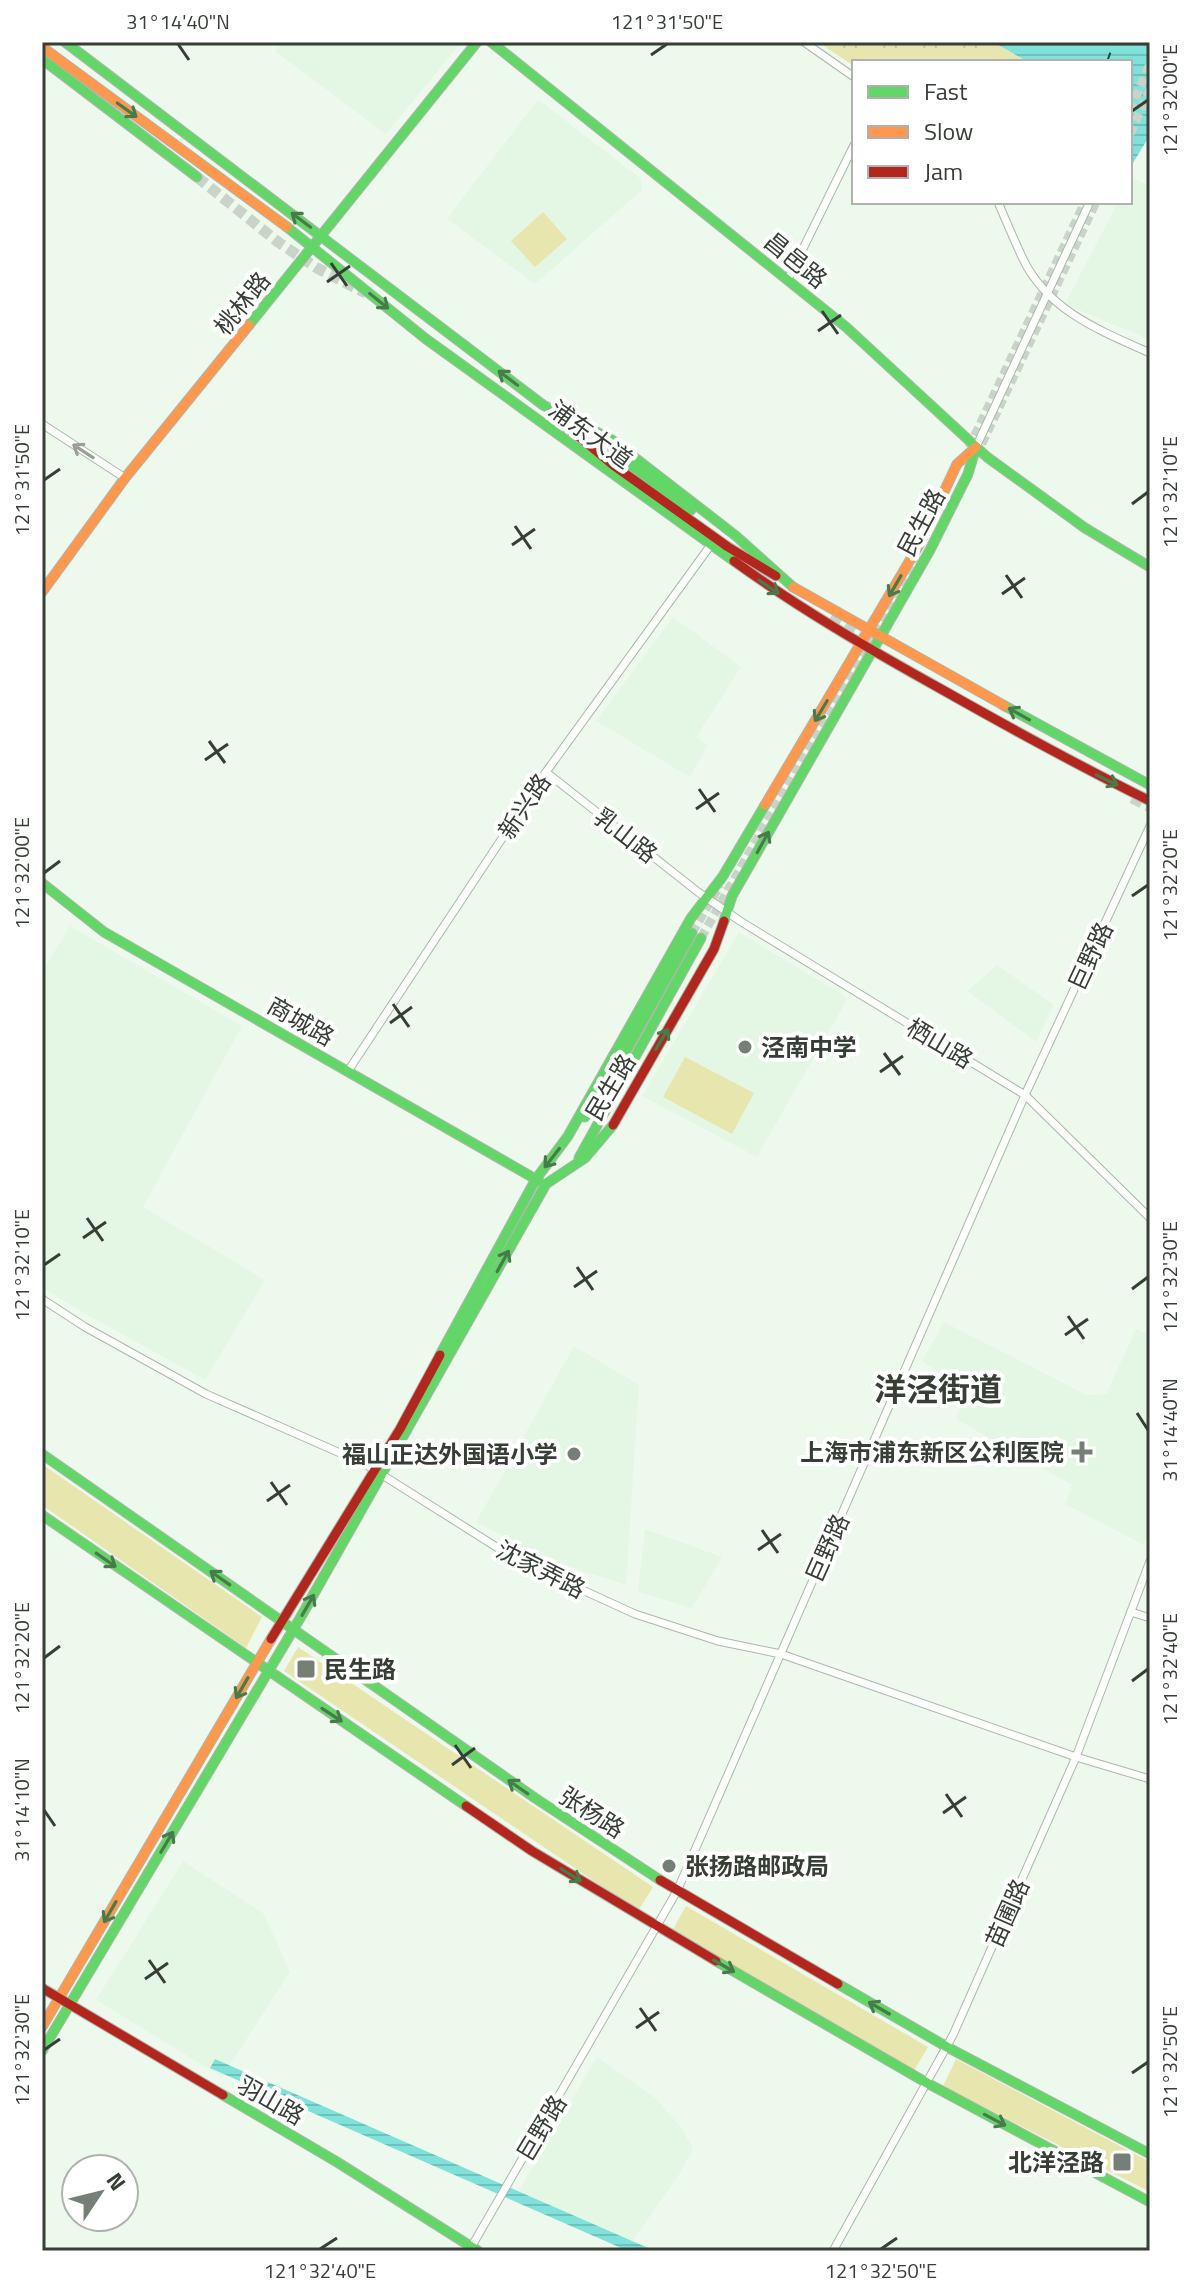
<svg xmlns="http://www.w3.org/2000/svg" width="1192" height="2293" font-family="'Titillium Web','Noto Sans SC',sans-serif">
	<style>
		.built { fill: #e4f7e4 }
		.park { fill: url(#park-crowns) }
		.garden { fill: #e8e6af }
		.water { fill: url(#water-rules) }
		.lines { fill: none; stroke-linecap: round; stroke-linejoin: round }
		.ferry { stroke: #124d4a; stroke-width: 2; stroke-dasharray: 10 8; stroke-linecap: butt }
		.secondary-tunnel { stroke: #c9d4c9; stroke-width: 9; stroke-dasharray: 9 4.5; stroke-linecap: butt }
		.primary-tunnel { stroke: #c9d4c9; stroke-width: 11; stroke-dasharray: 11 5.5; stroke-linecap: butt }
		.street-casing { stroke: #aeb6ae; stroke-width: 9 }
		.fast-casing { stroke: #aeb6ae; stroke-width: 11 }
		.slow-casing { stroke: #aeb6ae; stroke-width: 11 }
		.jam-casing { stroke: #aeb6ae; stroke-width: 11 }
		.street { stroke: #fcfefc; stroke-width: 7 }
		.fast { stroke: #63d668; stroke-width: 9 }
		.slow { stroke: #ff974d; stroke-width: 9 }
		.jam { stroke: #b3261e; stroke-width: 9 }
		.oneway { stroke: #487b4a }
		.oneway2 { stroke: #999e99 }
		.ticks { fill: none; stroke: #363e36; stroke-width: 3 }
		.poi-dot { fill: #767f76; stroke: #fff; stroke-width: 3 }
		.labels { text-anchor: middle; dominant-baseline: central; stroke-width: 8; stroke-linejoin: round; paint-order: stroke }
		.street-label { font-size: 24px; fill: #363e36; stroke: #fff }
		.poi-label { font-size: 24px; font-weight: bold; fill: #363e36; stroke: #fff; text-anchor: start }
		.district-label { font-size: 32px; font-weight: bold; fill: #363e36; stroke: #fff }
		.neatline { fill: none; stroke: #363e36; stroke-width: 3 }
		.ticks-label { font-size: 20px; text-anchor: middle; fill: #363e36 }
	</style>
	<defs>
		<pattern id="park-crowns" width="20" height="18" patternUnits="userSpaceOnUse" patternTransform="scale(2)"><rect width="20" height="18" fill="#e8e6af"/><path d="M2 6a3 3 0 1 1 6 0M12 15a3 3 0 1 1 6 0" fill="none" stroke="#c8c697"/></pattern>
		<pattern id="water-rules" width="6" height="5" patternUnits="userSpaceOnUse" patternTransform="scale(2)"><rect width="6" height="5" fill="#7fe1d9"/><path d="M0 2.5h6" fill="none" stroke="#6ec2bb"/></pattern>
	</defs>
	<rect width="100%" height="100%" fill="#eef9ee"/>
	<g class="built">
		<path d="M282,42H459L460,44L386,134L275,51Z"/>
		<path d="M538,99L641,179L642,190L535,284L447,219Z"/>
		<path d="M1131,177L1150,186V340L1065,304L1118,202H1130Z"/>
		<path d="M673,617L741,667L696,737L708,745L690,777L596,721Z"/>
		<path d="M70,926L242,1026L143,1207L265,1280L205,1380L82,1312L42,1287V963L46,965Z"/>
		<path d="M739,932L848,998L757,1157L642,1096Z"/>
		<path d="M997,965L1054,1005L1036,1042L967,991Z"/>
		<path d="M944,1322L1087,1395L1106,1394L1136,1329L1150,1335V1524L1144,1545L1065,1504L1072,1485L956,1419L967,1391L922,1361Z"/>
		<path d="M574,1346L639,1385L626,1585L546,1559L476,1522Z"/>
		<path d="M645,1529L722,1557L692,1608L638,1592Z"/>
		<path d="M183,1861L264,1914L290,1972L222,2077L96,2000Z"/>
		<path d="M597,2057L655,2098L680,2126L693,2149L680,2173L632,2242L519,2191Z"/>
	</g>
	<path class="park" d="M818,42H993L1028,62H854V66Z"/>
	<g class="garden">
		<path d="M543,212L567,239L535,267L511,241Z"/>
		<path d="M685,1057L754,1093L732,1134L663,1097Z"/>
		<path d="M42,1464L262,1617L246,1648L42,1505Z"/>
		<path d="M298,1647L653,1887L638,1911L284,1671Z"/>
		<path d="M686,1906L928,2047L912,2074L672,1931Z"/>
		<path d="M956,2059L1150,2162V2192L943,2086Z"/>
	</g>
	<g class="water">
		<path d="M993,42H1150V135L1130,168V62H1028Z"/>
		<path d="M215,2059L655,2251H628L210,2068Z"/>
	</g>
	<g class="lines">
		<path class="ferry" d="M1107,62L1114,42"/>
		<g class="secondary-tunnel">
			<path d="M1130,111L1150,64"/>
			<path d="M1130,134L1150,90"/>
			<path d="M969,448L1085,202"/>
			<path d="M976,456L1096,202"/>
			<path d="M692,933L720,885"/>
			<path d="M701,938L856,664L921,557"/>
		</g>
		<g class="primary-tunnel">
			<path d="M197,177L278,242L317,268L366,293"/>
			<path d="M582,428L626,462"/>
			<path d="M832,615L872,639"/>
			<path d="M1132,798L1150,807"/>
		</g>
		<defs>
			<g id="street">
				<path d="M804,42L854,77"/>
				<path d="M998,202C1006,221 1014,240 1023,259C1048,311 1101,331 1150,353"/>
				<path d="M788,279L854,145"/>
				<path d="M42,424L125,478"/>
				<path d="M976,447L1088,206"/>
				<path d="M546,772L698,892L740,921L1025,1095L1150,1218"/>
				<path d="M348,1071L546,772L710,546"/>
				<path d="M42,1299L85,1327L206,1394L365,1464L517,1560L635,1614L718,1641L781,1654L1076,1757L1150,1779"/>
				<path d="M1131,1612L1150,1618"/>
				<path d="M469,2251L677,1891L1025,1095L1150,826"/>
				<path d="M833,2251L953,2035L1076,1757L1150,1561"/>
			</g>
			<g id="fast">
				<path d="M65,42L543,405L612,440L736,536L793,587"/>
				<path d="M491,42L846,327L987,457L1085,528L1150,567"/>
				<path d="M42,59L197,177"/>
				<path d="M287,227L426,339L734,561"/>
				<path d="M249,325L477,42"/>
				<path d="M626,462L691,510"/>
				<path d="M1005,706L1150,785"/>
				<path d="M42,883L104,932L539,1181"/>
				<path d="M724,921L732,896L930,550L968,474L976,447"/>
				<path d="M585,1117L617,1067L692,933"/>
				<path d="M579,1158L701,938"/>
				<path d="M440,1355L536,1179L568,1136L691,918L723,876L765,805"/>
				<path d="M42,1454L535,1798L660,1880"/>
				<path d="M42,1515L466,1806"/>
				<path d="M716,1961L927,2083L1150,2202"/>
				<path d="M838,1984L947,2047L1150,2154"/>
				<path d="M42,2051L299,1620L546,1184L585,1158L613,1125"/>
				<path d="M223,2095L337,2162L478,2251"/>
			</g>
			<g id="slow">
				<path d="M42,47L287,227"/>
				<path d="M793,587L1005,706"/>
				<path d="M42,592L125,478L249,325"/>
				<path d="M765,805L919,545L957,464L976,447"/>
				<path d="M42,2027L271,1639"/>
			</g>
			<g id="jam">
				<path d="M551,413L613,465L728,547L776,576"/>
				<path d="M734,561C800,609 869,649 941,689C1010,728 1079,766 1150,801"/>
				<path d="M613,1125L714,949L724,921"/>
				<path d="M271,1639L400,1429L440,1355"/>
				<path d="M466,1806L532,1851L716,1961"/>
				<path d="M660,1880L838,1984"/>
				<path d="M42,1988L223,2095"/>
			</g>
		</defs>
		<use href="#street" class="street-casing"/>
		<use href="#fast" class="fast-casing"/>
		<use href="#slow" class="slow-casing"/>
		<use href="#jam" class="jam-casing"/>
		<use href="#street" class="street"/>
		<use href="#fast" class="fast"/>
		<use href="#slow" class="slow"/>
		<use href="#jam" class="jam"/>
	</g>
	<defs><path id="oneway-shaft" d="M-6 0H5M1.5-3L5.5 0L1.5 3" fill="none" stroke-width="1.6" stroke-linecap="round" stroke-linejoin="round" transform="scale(2)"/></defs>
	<g class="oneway">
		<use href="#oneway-shaft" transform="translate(127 110) rotate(36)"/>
		<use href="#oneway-shaft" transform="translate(301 220) rotate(-143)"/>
		<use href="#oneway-shaft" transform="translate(379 301) rotate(39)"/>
		<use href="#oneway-shaft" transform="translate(508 378) rotate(-143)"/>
		<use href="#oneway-shaft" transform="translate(895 586) rotate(120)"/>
		<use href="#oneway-shaft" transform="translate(769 587) rotate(34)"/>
		<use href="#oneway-shaft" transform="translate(821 711) rotate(121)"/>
		<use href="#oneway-shaft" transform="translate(1019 714) rotate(-151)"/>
		<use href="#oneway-shaft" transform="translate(1107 780) rotate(26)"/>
		<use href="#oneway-shaft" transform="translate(763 842) rotate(-61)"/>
		<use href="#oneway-shaft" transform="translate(662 1039) rotate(-59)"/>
		<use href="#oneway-shaft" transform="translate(552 1158) rotate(128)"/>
		<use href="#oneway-shaft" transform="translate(503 1261) rotate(-61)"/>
		<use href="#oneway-shaft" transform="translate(106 1560) rotate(35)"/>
		<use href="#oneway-shaft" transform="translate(220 1578) rotate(-145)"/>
		<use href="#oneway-shaft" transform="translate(308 1605) rotate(-60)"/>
		<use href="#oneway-shaft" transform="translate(242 1688) rotate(120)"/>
		<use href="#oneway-shaft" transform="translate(332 1715) rotate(33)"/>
		<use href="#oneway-shaft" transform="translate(518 1787) rotate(-145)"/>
		<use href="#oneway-shaft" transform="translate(167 1842) rotate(-59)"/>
		<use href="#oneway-shaft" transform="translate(571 1875) rotate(32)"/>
		<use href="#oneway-shaft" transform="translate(110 1912) rotate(120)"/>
		<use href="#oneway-shaft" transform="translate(724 1966) rotate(30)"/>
		<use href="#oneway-shaft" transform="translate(879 2008) rotate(-150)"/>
		<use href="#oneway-shaft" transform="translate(995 2120) rotate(28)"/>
	</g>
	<use class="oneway2" href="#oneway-shaft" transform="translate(83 451) rotate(-147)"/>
	<path class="ticks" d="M178,44L189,60M651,55L667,44M1132,111L1148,100M331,263L347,286M327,282L350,266M822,311L838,334M818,331L841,315M44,480L60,469M1132,504L1148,492M515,526L531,549M512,545L535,529M1006,575L1022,598M1002,594L1025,578M209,741L225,763M205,760L228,744M699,789L715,812M696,809L719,793M44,873L60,861M1132,896L1148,885M393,1004L409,1027M390,1023L412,1007M884,1053L900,1075M880,1072L903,1056M87,1218L103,1241M83,1238L106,1222M44,1265L60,1254M577,1267L593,1290M574,1287L597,1271M1132,1289L1148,1277M1068,1316L1084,1339M1065,1335L1088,1319M1137,1413L1148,1430M271,1482L287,1505M267,1501L290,1485M762,1530L778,1553M758,1550L781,1534M44,1658L60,1646M1132,1681L1148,1669M455,1745L471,1768M452,1765L475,1748M946,1794L962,1817M44,1810L55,1826M943,1813L966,1797M149,1960L165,1983M145,1979L168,1963M640,2008L656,2031M636,2028L659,2012M44,2050L60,2039M1132,2073L1148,2062M320,2249L337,2238M881,2249L897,2238"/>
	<g class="poi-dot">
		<circle cx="745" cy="1047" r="8"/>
		<path d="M1078 1440h8v8h8v8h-8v8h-8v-8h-8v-8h8z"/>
		<circle cx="574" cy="1454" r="8"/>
		<rect x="296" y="1659" width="20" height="20" rx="4"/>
		<circle cx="669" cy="1866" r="8"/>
		<rect x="1112" y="2152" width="20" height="20" rx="4"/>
	</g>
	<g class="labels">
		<g class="street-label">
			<text transform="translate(796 260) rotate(39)">昌邑路</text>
			<text transform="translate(242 303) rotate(-51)">桃林路</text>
			<text transform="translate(591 434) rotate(36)">浦东大道</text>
			<text transform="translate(921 522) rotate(-62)">民生路</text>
			<text transform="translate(524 806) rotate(-56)">新兴路</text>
			<text transform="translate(626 835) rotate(38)">乳山路</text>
			<text transform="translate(1090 956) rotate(-65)">巨野路</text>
			<text transform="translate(301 1021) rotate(30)">商城路</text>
			<text transform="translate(940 1043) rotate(31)">栖山路</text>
			<text transform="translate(610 1087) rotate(-59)">民生路</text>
			<text transform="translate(827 1548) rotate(-66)">巨野路</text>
			<text transform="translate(541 1569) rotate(27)">沈家弄路</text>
			<text transform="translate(592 1812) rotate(33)">张杨路</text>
			<text transform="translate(1007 1913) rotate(-66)">苗圃路</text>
			<text transform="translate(271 2100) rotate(30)">羽山路</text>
			<text transform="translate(541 2128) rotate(-59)">巨野路</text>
		</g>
		<g class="poi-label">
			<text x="761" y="1047">泾南中学</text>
			<text x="1064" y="1452" text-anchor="end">上海市浦东新区公利医院</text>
			<text x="558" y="1454" text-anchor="end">福山正达外国语小学</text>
			<text x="324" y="1669">民生路</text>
			<text x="685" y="1866">张扬路邮政局</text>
			<text x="1104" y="2162" text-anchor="end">北洋泾路</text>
		</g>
		<g class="district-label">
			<text x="938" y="1389">洋泾街道</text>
		</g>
	</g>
	<rect width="1192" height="2293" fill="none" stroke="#ffffff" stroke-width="88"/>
	<rect x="852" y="60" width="280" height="144" fill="#ffffff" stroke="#afb2af" stroke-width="2"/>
	<rect x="868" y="86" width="40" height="12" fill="#63d668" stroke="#afb2af" stroke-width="2"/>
	<text x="924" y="100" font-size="24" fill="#363e36">Fast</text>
	<rect x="868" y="126" width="40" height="12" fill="#ff974d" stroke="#afb2af" stroke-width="2"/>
	<text x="924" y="140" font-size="24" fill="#363e36">Slow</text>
	<rect x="868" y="166" width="40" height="12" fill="#b3261e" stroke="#afb2af" stroke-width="2"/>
	<text x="924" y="180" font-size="24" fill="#363e36">Jam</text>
	<g transform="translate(100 2193) rotate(55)"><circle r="38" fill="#ffffff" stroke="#afb2af" stroke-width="2"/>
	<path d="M0-6L14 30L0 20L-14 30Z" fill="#767f76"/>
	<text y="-12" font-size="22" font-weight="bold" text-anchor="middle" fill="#363e36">N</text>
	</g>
	<rect x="44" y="44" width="1104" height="2205" class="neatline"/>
	<g class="ticks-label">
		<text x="178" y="29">31°14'40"N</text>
		<text x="667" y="29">121°31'50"E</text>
		<text transform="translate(1170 100) rotate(-90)" y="7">121°32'00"E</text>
		<text transform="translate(22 480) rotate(-90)" y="7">121°31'50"E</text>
		<text transform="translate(1170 492) rotate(-90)" y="7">121°32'10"E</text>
		<text transform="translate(22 873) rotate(-90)" y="7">121°32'00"E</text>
		<text transform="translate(1170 885) rotate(-90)" y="7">121°32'20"E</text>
		<text transform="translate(22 1265) rotate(-90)" y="7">121°32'10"E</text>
		<text transform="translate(1170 1277) rotate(-90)" y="7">121°32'30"E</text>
		<text transform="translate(1170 1430) rotate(-90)" y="7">31°14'40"N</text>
		<text transform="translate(22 1658) rotate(-90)" y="7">121°32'20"E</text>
		<text transform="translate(1170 1669) rotate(-90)" y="7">121°32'40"E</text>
		<text transform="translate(22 1810) rotate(-90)" y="7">31°14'10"N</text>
		<text transform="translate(22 2050) rotate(-90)" y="7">121°32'30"E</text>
		<text transform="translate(1170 2062) rotate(-90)" y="7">121°32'50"E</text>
		<text x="320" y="2278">121°32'40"E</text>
		<text x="881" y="2278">121°32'50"E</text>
	</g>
</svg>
